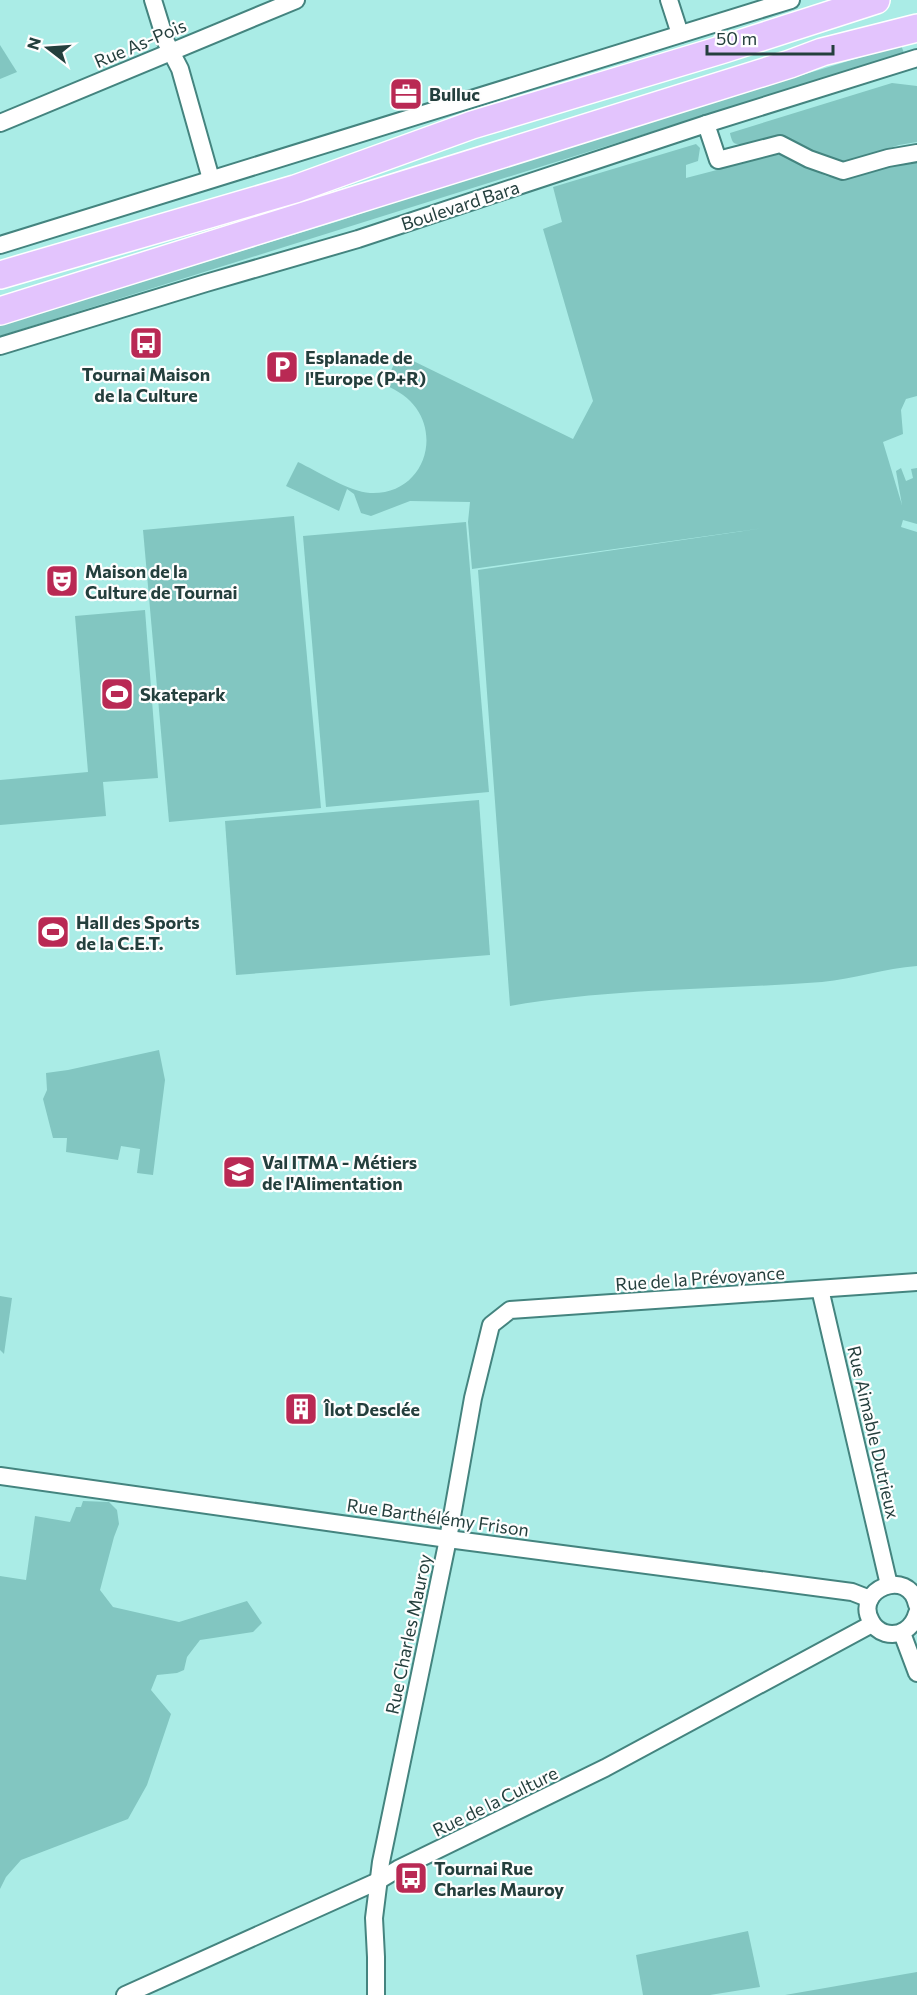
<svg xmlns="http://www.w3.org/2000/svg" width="917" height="1995" font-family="Commissioner,sans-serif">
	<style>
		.green { fill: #82c6c1 }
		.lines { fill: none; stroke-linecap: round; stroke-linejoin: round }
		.street-casing { stroke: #44847f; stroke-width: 20 }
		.primary-casing { stroke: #fff; stroke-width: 30 }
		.street { stroke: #fff; stroke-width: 16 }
		.primary { stroke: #e3c4fd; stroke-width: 27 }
		.labels { text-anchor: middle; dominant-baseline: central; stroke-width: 4.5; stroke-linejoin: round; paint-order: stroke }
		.street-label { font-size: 18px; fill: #243f3d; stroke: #fefefe }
		.poi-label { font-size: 18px; font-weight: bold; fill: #243f3d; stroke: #fefefe; text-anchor: start }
	</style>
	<rect width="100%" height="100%" fill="#aaece6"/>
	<g class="green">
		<path d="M0,45L17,72L0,79Z"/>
		<path d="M901,45L904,53L0,336V325L339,221L430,190L647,122Z"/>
		<path d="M892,83L917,86V142L899,145L846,162L836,163L780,138C769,137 738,149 733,142C732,141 730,134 730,133Z"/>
		<path d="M696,144L700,148L698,161L686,165V178L779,154L826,176L845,180L917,159V396L906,399L901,410L903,434L883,442L902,505L896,471L901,468L906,481L913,478L911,469L917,468V524L903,520L901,527L917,532V966C885,968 854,979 822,982C718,990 613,988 510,1006L478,570L785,525L472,569L468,522L470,502L410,501L371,516L361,513L354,494L347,489L339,511L286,486L298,462C317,471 350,492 370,493C433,496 451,409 384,385L399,354L573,439L593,401L543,229L562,222L553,187Z"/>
		<path d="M294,516L321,808L169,822L143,530Z"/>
		<path d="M466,522L489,792L326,807L303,536Z"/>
		<path d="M145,610L158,778L103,782L106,816L0,825V780L88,772L75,616Z"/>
		<path d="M479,800L490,955L236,975L225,821Z"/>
		<path d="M159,1050L165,1080L153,1175L137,1173L140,1149L121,1146L118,1160L66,1152L67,1138H53L43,1099L47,1090L46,1073L68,1070Z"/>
		<path d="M0,1296L12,1298L4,1354L0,1350Z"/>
		<path d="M83,1501L109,1502L117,1510L119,1524L114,1537L100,1590L113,1607L179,1622L247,1601L262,1623L253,1632L200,1640L187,1657L184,1670L177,1673L157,1675L151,1690L171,1714L147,1785L128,1819L21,1860L6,1877L0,1889V1576L26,1580L35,1516L70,1522L76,1507H81Z"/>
		<path d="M748,1931L760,1987L710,1995H643L636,1955Z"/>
		<path d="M917,1972V1995H785Z"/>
	</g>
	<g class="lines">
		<defs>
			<g id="street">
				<path d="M153,0L166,42L180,69L211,179"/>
				<path d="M669,0L680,34"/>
				<path d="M0,123L296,0"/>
				<path d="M706,124L718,160L780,144L809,159L843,171L888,158L917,153"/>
				<path d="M0,245L791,0"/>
				<path d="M0,346L206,283L358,239L706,124L917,58"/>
				<path d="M820,1289L889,1585"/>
				<path d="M0,1476L448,1539L852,1592L870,1599"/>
				<path d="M917,1605C909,1566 853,1590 871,1621C874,1627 879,1631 885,1633C900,1637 913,1628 917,1613"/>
				<path d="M902,1633L917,1673"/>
				<path d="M125,1995L378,1881L398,1869L605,1768L872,1624"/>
				<path d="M376,1995V1957L374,1918L381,1862L448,1539L473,1398L491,1325L510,1310L917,1282"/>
			</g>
			<g id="primary">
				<path d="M0,275L295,189L472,125L724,49L876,0"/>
				<path d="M0,311L790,64L822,52L917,28"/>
			</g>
		</defs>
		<use href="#street" class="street-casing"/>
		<use href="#primary" class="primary-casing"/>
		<use href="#street" class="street"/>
		<use href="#primary" class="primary"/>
	</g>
	<defs>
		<symbol id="office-square" viewBox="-11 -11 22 22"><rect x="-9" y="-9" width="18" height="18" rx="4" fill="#b92954" stroke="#fefefe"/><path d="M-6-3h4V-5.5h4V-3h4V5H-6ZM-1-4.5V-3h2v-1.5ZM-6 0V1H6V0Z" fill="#fff"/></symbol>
		<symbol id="bus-square" viewBox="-11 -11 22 22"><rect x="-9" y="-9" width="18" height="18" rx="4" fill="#b92954" stroke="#fefefe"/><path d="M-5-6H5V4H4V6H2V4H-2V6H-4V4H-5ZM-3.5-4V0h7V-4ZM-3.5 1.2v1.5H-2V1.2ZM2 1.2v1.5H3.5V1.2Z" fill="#fff"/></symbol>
		<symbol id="parking-square" viewBox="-11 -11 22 22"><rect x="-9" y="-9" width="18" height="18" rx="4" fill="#b92954" stroke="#fefefe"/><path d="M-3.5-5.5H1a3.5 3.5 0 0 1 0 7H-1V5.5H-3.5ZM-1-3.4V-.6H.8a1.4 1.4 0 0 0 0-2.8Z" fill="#fff"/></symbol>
		<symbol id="theatre-square" viewBox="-11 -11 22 22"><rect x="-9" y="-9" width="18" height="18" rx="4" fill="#b92954" stroke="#fefefe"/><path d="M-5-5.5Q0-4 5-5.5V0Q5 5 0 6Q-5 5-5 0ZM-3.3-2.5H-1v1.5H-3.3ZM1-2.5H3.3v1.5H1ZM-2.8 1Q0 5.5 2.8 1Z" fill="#fff"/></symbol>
		<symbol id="stadium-square" viewBox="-11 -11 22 22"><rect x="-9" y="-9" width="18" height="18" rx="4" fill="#b92954" stroke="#fefefe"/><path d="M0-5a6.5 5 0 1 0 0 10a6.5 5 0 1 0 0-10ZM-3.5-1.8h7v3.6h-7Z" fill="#fff"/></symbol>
		<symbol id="school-square" viewBox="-11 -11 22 22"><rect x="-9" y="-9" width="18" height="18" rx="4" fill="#b92954" stroke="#fefefe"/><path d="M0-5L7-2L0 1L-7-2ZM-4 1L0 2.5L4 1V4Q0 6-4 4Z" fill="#fff"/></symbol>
		<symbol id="building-square" viewBox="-11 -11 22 22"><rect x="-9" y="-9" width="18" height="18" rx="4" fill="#b92954" stroke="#fefefe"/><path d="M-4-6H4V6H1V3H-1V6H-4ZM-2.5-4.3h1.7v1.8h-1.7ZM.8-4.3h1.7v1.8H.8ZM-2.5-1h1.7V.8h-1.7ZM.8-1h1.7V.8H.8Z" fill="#fff"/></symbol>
	</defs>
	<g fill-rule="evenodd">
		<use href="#office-square" x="387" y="75" width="38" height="38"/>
		<use href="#bus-square" x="127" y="324" width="38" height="38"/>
		<use href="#parking-square" x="263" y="348" width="38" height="38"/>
		<use href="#theatre-square" x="43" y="562" width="38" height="38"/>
		<use href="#stadium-square" x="98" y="675" width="38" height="38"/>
		<use href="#stadium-square" x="34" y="913" width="38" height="38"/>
		<use href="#school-square" x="220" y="1153" width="38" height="38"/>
		<use href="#building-square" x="282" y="1390" width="38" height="38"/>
		<use href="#bus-square" x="392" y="1859" width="38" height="38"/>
	</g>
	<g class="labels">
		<g class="street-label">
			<text transform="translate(140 43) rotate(-23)">Rue As-Pois</text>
			<text transform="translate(460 205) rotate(-18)">Boulevard Bara</text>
			<text transform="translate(700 1278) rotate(-4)">Rue de la Prévoyance</text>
			<text transform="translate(874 1432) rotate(77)">Rue Aimable Dutrieux</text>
			<text transform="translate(438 1517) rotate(8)">Rue Barthélémy Frison</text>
			<text transform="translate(408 1634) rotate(-78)">Rue Charles Mauroy</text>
			<text transform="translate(495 1801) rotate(-26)">Rue de la Culture</text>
		</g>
		<g class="poi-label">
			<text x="429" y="94">Bulluc</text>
			<text x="305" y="357">Esplanade de<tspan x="305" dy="21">l'Europe (P+R)</tspan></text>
			<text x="146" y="374" text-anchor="middle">Tournai Maison<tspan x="146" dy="21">de la Culture</tspan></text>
			<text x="85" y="571">Maison de la<tspan x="85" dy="21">Culture de Tournai</tspan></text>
			<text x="140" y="694">Skatepark</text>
			<text x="76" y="922">Hall des Sports<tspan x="76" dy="21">de la C.E.T.</tspan></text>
			<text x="262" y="1162">Val ITMA - Métiers<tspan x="262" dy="21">de l'Alimentation</tspan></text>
			<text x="324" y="1409">Îlot Desclée</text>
			<text x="434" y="1868">Tournai Rue<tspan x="434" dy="21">Charles Mauroy</tspan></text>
		</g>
	</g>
	<g transform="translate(48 48) rotate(287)" stroke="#fefefe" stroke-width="4.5" paint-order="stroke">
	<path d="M0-4.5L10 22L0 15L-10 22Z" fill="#243f3d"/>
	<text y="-9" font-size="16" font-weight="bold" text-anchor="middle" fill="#243f3d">N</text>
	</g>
	<path d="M707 45v9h126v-9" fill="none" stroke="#243f3d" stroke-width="3"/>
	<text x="716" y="45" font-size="18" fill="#243f3d" stroke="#fefefe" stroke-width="4.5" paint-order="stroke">50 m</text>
</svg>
